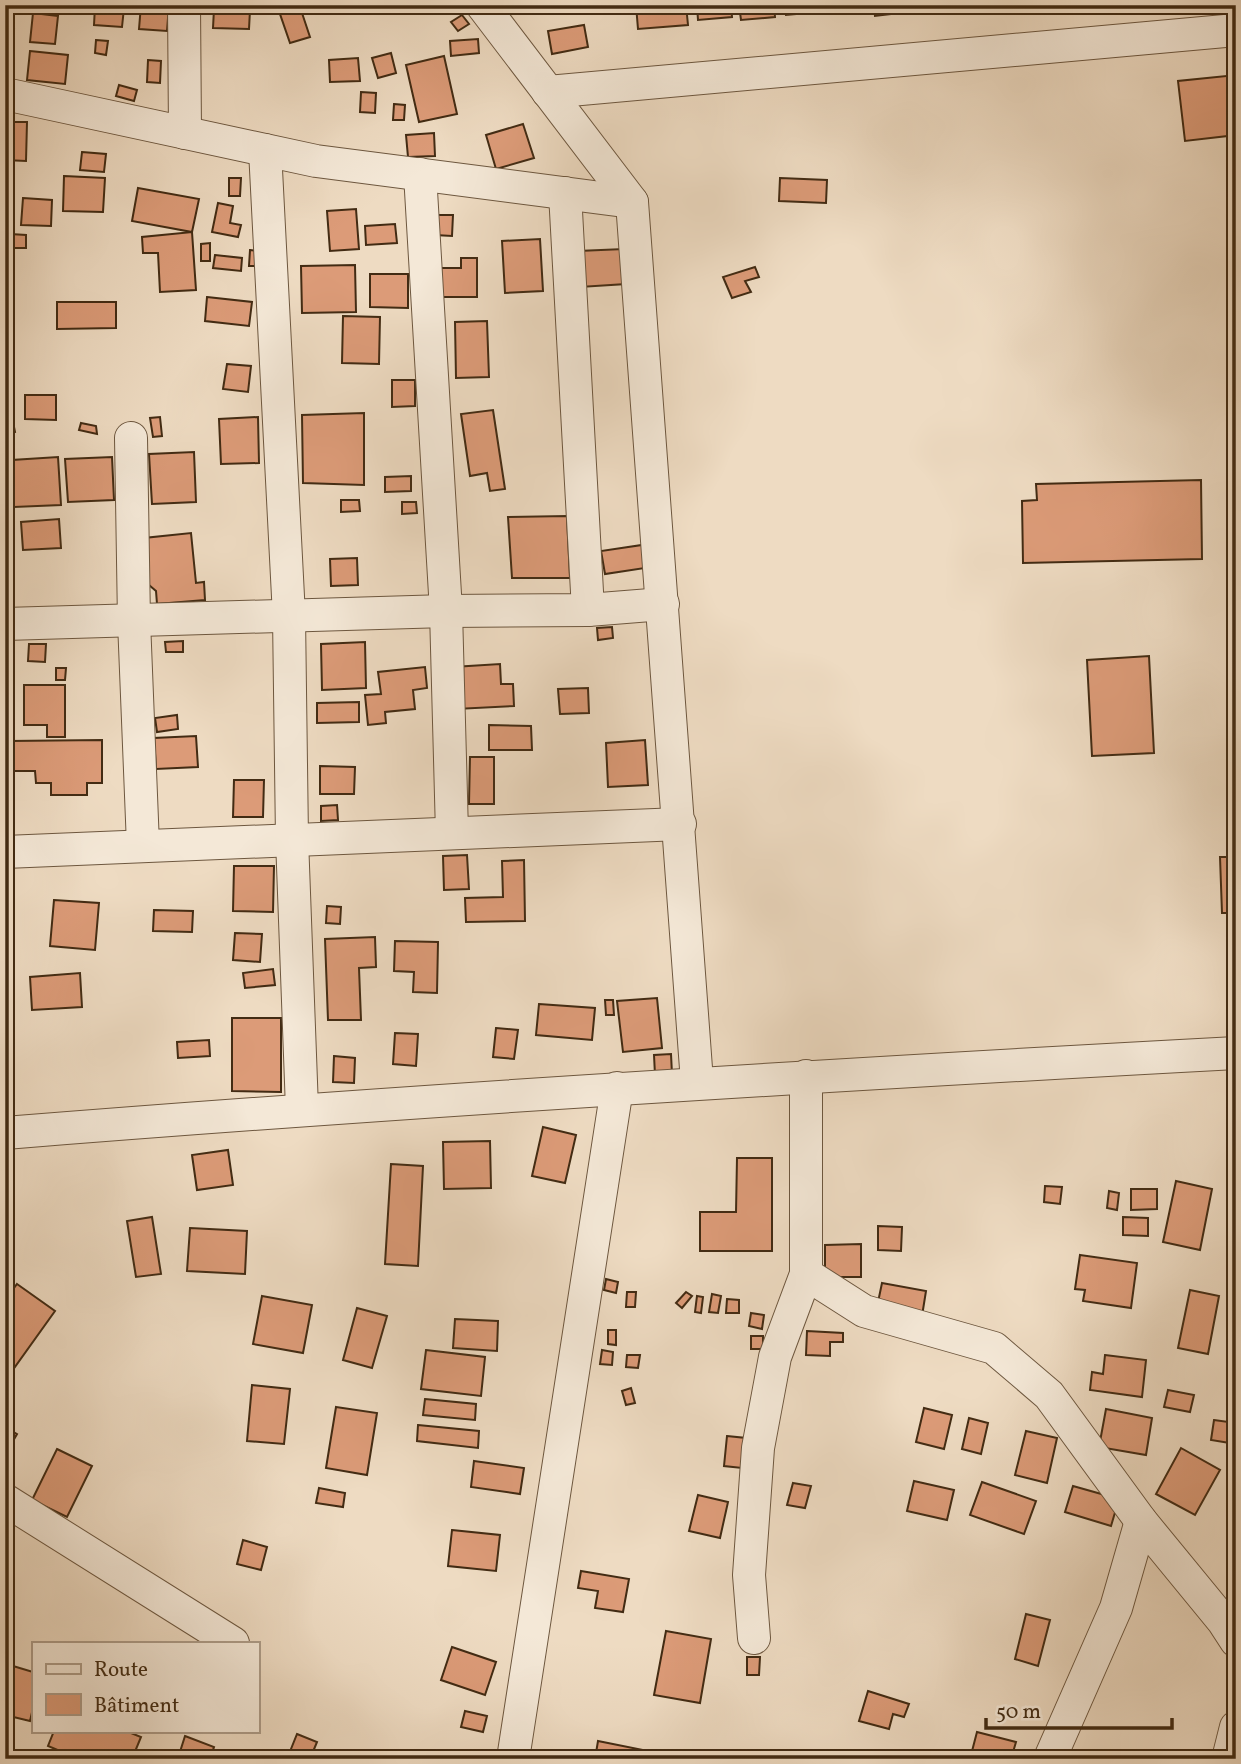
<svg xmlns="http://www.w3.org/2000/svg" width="1241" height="1764" font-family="Vollkorn,serif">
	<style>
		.building { fill: #dc9b78; stroke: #422b13; stroke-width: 2 }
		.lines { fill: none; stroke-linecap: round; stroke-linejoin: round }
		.minor-casing { stroke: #6d573f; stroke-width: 34 }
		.minor { stroke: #f4e8d7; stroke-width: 32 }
	</style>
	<rect width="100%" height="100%" fill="#eedbc2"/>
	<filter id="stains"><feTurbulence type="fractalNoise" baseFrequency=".00286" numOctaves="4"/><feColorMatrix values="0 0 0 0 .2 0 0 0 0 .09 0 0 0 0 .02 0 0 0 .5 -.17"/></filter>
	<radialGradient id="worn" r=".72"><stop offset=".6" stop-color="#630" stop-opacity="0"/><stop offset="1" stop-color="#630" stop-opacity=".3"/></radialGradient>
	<g class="building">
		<path d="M141,5H169L167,31L139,29Z"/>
		<path d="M636,5H686L688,25L638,29Z"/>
		<path d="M697,5H731L732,17L698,20Z"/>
		<path d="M739,5H774L775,17L741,20Z"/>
		<path d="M785,5H817L818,12L786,15Z"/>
		<path d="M834,5H860V10L835,12Z"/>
		<path d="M874,5H917L918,11L875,16Z"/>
		<path d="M95,6L124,8L122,27L94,25Z"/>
		<path d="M300,7L310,37L290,43L280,14Z"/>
		<path d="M214,9L250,10L249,29L213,28Z"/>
		<path d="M33,13L58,16L55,44L30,42Z"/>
		<path d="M462,15L469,24L458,31L451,22Z"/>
		<path d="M584,25L588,47L552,54L548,31Z"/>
		<path d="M5,28L14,29L11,65L5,64Z"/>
		<path d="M478,39L479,53L451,56L450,41Z"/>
		<path d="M96,40L108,41L106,55L95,53Z"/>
		<path d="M30,51L68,55L65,84L27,80Z"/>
		<path d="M391,53L396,73L378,78L372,58Z"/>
		<path d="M444,56L457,114L419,122L406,65Z"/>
		<path d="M358,58L360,81L330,82L329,60Z"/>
		<path d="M148,60L161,61L160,83L147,82Z"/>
		<path d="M1236,75V135L1185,141L1178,81Z"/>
		<path d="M119,85L137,90L134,101L116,96Z"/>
		<path d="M361,92L376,93L375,113L360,112Z"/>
		<path d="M394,104L405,105L404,120H393Z"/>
		<path d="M5,122H27L26,161L5,160Z"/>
		<path d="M523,124L534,158L496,169L486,135Z"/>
		<path d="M434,133L435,156L408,157L406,135Z"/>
		<path d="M82,152L106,154L104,172L80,170Z"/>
		<path d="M64,176L105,178L103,212L63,211Z"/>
		<path d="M229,178H241L240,196H229Z"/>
		<path d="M780,178L827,180L826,203L779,201Z"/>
		<path d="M138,188L199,199L192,232L132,221Z"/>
		<path d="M23,198L52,200L51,226L21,225Z"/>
		<path d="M218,203L233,206L230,223L241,225L238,237L212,232Z"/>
		<path d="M356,209L359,249L330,251L327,211Z"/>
		<path d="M436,215H453L452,236L435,235Z"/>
		<path d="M395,224L397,243L366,245L365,226Z"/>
		<path d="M192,232L196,290L160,292L158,253H143L142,237Z"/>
		<path d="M10,234L26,235V248H10Z"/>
		<path d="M540,239L543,291L505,293L502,241Z"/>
		<path d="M210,243V261H201V244Z"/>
		<path d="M624,249L626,284L580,287L578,251Z"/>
		<path d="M250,250L259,251L258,266H249Z"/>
		<path d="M215,255L242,258L241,271L213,268Z"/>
		<path d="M461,258H477V297H440V268H461Z"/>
		<path d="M355,265L356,312L302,313L301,266Z"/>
		<path d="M755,267L759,277L745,281L751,292L732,298L723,277Z"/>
		<path d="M370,274H408V308L370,307Z"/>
		<path d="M207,297L252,302L249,326L205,321Z"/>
		<path d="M57,302H116V328L57,329Z"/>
		<path d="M343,316L380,317L379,364L342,363Z"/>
		<path d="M487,321L489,377L456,378L455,322Z"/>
		<path d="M227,364L251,366L248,392L223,389Z"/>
		<path d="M392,380H415V406L392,407Z"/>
		<path d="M25,395H56V420L25,419Z"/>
		<path d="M493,410L505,489L490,491L487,473L470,476L461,414Z"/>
		<path d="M364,413V485L303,483L302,415Z"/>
		<path d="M160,417L162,436L153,437L150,418Z"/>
		<path d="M258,417L259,463L221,464L219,419Z"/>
		<path d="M13,422L15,432L5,434V423Z"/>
		<path d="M81,423L96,426L97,434L79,430Z"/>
		<path d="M194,452L196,502L152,504L149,454Z"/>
		<path d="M58,457L61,505L14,507L12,460Z"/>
		<path d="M112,457L114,500L68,502L65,459Z"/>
		<path d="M411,476V491L385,492V477Z"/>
		<path d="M1201,480L1202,559L1023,563L1022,501L1037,500L1036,484Z"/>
		<path d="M341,500H359L360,511L341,512Z"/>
		<path d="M402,502H416L417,513L402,514Z"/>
		<path d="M567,516L570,578H512L508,517Z"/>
		<path d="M59,519L61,548L23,550L21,522Z"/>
		<path d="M191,533L196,583L204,582L205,600L157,604L156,591L149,585L144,538Z"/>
		<path d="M642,545L645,568L605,574L601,551Z"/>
		<path d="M357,558L358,585L331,586L330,559Z"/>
		<path d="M612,627L613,638L598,640L597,628Z"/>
		<path d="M183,641V652H166L165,642Z"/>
		<path d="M365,642L366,688L322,690L321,644Z"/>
		<path d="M29,644H46L45,662L28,661Z"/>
		<path d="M1149,656L1154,753L1092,756L1087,660Z"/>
		<path d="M500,664L501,684H513L514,706L456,709L453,667Z"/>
		<path d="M425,667L427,688L413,690L415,709L385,712L386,723L368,725L365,695L381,694L378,672Z"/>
		<path d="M56,668H66L65,680H56Z"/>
		<path d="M24,685H65V737H47V725H24Z"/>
		<path d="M588,688L589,713L560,714L558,689Z"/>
		<path d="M359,702V722L317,723V703Z"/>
		<path d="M177,715L178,729L157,732L155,718Z"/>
		<path d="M489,725L531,726L532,750H489Z"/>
		<path d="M196,736L198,767L156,769L154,738Z"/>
		<path d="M102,740V783H87V795H51V783H36L35,771H9V741Z"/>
		<path d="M645,740L648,785L608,787L606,743Z"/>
		<path d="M470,757H494V804H469Z"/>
		<path d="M320,766L355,767L354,794H320Z"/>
		<path d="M234,780H264L263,817H233Z"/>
		<path d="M337,805L338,820L321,821V806Z"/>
		<path d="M467,855L469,889L444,890L443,856Z"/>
		<path d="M1220,857H1236V913H1222Z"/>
		<path d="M524,860L525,921L466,922L465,898L503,897L502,861Z"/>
		<path d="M234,866H274L273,912L233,911Z"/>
		<path d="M54,900L99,903L95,950L50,946Z"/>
		<path d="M327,906L341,907L340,924L326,923Z"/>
		<path d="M154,910L193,911L192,932L153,931Z"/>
		<path d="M235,933L262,934L260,962L233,960Z"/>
		<path d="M375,937L376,967L359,968L361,1020H328L325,939Z"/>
		<path d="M395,941L438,942L437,993L413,992L414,972L394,971Z"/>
		<path d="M273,969L275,985L245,988L243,973Z"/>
		<path d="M80,973L82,1007L32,1010L30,977Z"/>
		<path d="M657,998L662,1048L623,1052L617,1001Z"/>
		<path d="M605,1000H613L614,1015H606Z"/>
		<path d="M539,1004L595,1008L592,1040L536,1035Z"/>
		<path d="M232,1018H281V1092L232,1091Z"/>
		<path d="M496,1028L518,1030L514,1059L493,1057Z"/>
		<path d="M395,1033L418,1034L416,1066L393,1064Z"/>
		<path d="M209,1040L210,1056L178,1058L177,1042Z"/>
		<path d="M671,1054L672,1074L655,1075L654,1055Z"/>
		<path d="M334,1056L355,1058L354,1083L333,1082Z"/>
		<path d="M543,1127L576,1135L565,1183L532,1176Z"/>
		<path d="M490,1141L491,1188L444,1189L443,1142Z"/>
		<path d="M228,1150L233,1185L197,1190L192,1155Z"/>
		<path d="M737,1158H772V1251H700V1212H736Z"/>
		<path d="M391,1164L423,1166L418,1266L385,1264Z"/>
		<path d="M1176,1181L1212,1189L1200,1250L1163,1242Z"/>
		<path d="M1045,1186L1062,1187L1060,1204L1044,1202Z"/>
		<path d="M1131,1189H1157V1209L1131,1210Z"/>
		<path d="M1109,1191L1119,1193L1117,1210L1107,1208Z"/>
		<path d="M152,1217L161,1274L136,1277L127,1221Z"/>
		<path d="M1123,1217L1148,1218V1236L1123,1235Z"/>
		<path d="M878,1226L902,1227L901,1251L878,1250Z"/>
		<path d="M190,1228L247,1231L245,1274L187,1271Z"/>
		<path d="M861,1244V1277H825V1245Z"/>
		<path d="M1080,1255L1137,1263L1131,1308L1083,1301L1085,1290L1075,1289Z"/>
		<path d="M606,1279L618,1282L616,1293L604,1290Z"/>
		<path d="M882,1283L926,1291L922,1316L877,1307Z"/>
		<path d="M17,1284L55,1311L12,1371L5,1366V1300Z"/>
		<path d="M1190,1290L1219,1296L1208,1354L1178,1348Z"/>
		<path d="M627,1292H636L635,1307H626Z"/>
		<path d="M686,1292L692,1296L682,1308L676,1303Z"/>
		<path d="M712,1294L721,1296L718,1313L709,1312Z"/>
		<path d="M262,1296L312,1305L303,1353L253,1344Z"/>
		<path d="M697,1296L703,1297L701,1313L695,1312Z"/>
		<path d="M727,1299L739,1300V1313H726Z"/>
		<path d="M357,1308L387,1316L372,1368L343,1360Z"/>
		<path d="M751,1313L764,1315L762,1329L749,1326Z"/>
		<path d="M455,1319L498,1321L497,1351L453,1348Z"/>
		<path d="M608,1330H616V1345L608,1344Z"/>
		<path d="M807,1331L843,1333V1342H830V1356L806,1355Z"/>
		<rect x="751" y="1336" width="12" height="13"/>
		<path d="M426,1350L485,1357L481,1396L421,1389Z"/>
		<path d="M602,1350L613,1352L612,1365L600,1364Z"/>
		<path d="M627,1355H640L638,1368L626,1367Z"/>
		<path d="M1105,1355L1146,1360L1142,1397L1090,1390L1092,1372L1103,1374Z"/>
		<path d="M252,1385L290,1389L284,1444L247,1441Z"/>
		<path d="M631,1388L635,1403L626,1405L622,1391Z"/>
		<path d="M1168,1390L1194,1395L1190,1412L1164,1407Z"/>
		<path d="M425,1399L476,1404L475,1420L423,1415Z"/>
		<path d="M336,1407L377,1413L367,1475L326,1468Z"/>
		<path d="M924,1408L952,1415L944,1449L916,1442Z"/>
		<path d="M1106,1409L1152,1418L1146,1455L1099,1447Z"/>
		<path d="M969,1418L988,1423L981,1454L962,1449Z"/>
		<path d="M1214,1420L1236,1423V1444L1211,1440Z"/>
		<path d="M418,1425L479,1431L478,1448L417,1441Z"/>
		<path d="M5,1427L17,1434L5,1455Z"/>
		<path d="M1026,1431L1057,1438L1047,1483L1015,1475Z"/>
		<path d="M727,1436L746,1438L742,1468L724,1466Z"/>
		<path d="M1181,1448L1220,1470L1195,1515L1156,1494Z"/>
		<path d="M57,1449L92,1466L67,1517L32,1500Z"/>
		<path d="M474,1461L524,1468L520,1494L471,1487Z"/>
		<path d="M914,1481L954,1490L947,1520L907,1511Z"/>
		<path d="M982,1482L1036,1501L1024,1534L970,1515Z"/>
		<path d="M793,1483L811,1486L805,1508L787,1505Z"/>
		<path d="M1073,1486L1119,1499L1111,1526L1065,1512Z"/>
		<path d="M319,1488L345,1493L343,1507L316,1503Z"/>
		<path d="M698,1495L728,1502L720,1538L689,1531Z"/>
		<path d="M452,1530L500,1535L496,1571L448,1566Z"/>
		<path d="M243,1540L267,1547L261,1570L237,1564Z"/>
		<path d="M581,1571L629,1579L623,1612L595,1608L598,1591L578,1588Z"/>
		<path d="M1026,1614L1050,1620L1038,1666L1015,1659Z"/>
		<path d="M666,1631L711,1639L700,1703L654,1695Z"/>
		<path d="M452,1647L496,1662L485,1695L441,1680Z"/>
		<path d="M747,1657H760L759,1675H747Z"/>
		<path d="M13,1666L33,1672V1708L30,1721L5,1715V1693Z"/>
		<path d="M868,1691L909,1704L904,1717L893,1714L889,1729L859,1721Z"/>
		<path d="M465,1711L487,1716L483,1732L461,1727Z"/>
		<path d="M54,1731H126L141,1737L132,1759H79L48,1746Z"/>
		<path d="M977,1732L1016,1742L1011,1759H989L971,1755Z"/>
		<path d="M297,1734L317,1742L310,1759H287Z"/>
		<path d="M185,1736L214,1747L210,1759H190L179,1755Z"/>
		<path d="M598,1741L658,1753V1759H595Z"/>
		<path d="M427,1752L453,1759H425Z"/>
	</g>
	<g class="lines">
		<defs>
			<g id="minor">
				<path d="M184,5L185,133"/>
				<path d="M482,5L632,202L697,1082"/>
				<path d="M548,92L1236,30"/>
				<path d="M5,94L316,161L632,202"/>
				<path d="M265,150L289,616L292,839L302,1109"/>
				<path d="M420,174L446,611L452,833"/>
				<path d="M565,193L588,610"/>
				<path d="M131,438L134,621L143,845"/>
				<path d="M5,624L446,611L588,610L663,604"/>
				<path d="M5,852L680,824"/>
				<path d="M806,1076V1274L864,1311L994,1348L1049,1395L1141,1521L1223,1621L1236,1641"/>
				<path d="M5,1133C415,1100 825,1075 1236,1053"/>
				<path d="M5,1500L233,1643"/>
				<path d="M754,1638L749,1575L758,1448L775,1357L806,1274"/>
				<path d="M1051,1756L1116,1608L1141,1521"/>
				<path d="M513,1759L617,1088"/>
				<path d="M1228,1759L1236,1727"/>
			</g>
		</defs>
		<use href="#minor" class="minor-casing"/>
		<use href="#minor" class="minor"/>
	</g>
	<rect width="1241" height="1764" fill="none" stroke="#eedbc2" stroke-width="28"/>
	<rect x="7" y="7" width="1227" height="1750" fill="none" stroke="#422b13" stroke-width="3.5"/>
	<rect x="14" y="14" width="1213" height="1736" fill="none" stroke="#422b13" stroke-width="2"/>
	<rect x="32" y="1642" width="228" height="91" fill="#f4e8d7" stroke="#ad9c89" stroke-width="2"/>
	<rect x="46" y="1664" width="35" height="10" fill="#f4e8d7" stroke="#ad9c89" stroke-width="2"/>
	<text x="94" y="1676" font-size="21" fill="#422b13">Route</text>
	<rect x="46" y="1694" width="35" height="21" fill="#dc9b78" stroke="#ad9c89" stroke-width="2"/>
	<text x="94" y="1712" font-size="21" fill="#422b13">Bâtiment</text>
	<path d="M986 1718v10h186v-10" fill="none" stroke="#422b13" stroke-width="3.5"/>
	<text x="996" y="1718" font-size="21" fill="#422b13" stroke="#f4e8d7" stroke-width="5" paint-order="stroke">50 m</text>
	<rect width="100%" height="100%" filter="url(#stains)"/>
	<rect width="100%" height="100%" fill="url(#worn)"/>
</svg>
